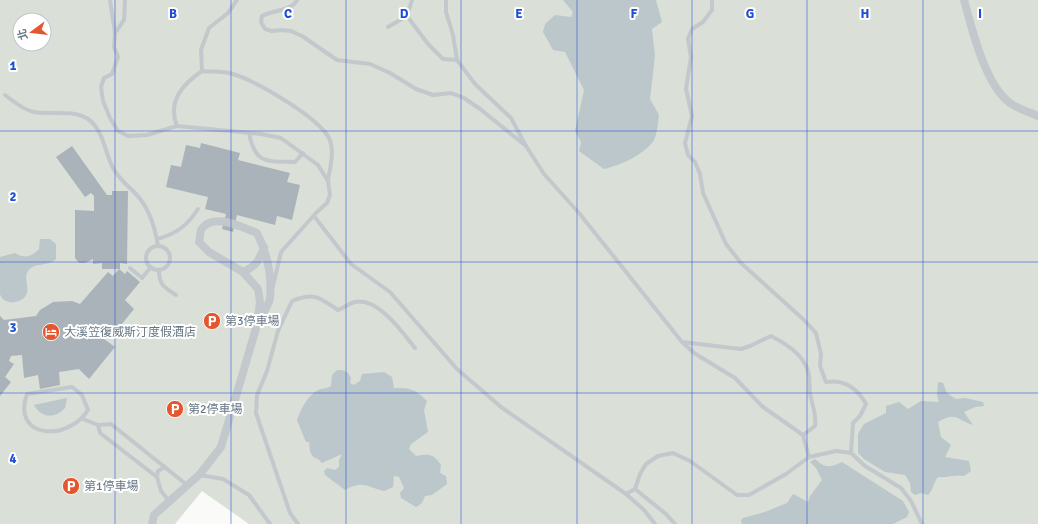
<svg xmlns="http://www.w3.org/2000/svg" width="1038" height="524" font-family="Signika,'Noto Sans TC',sans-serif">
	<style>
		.green { fill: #dadfd7; fill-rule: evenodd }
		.water { fill: #bbc7cb }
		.building { fill: #aab3b9 }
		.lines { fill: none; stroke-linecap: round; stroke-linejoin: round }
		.service { stroke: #c3c8cc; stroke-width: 4 }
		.minor { stroke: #c3c8cc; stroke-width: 8 }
		.grid { fill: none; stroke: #1d4ed8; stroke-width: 1; stroke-opacity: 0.55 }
		.labels { text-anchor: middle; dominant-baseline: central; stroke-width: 4; stroke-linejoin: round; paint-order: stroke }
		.poi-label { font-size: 12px; fill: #657683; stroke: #fff; text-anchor: start }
		.grid-label { font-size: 13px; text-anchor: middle; font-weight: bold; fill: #1d4ed8; stroke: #fff; stroke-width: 4; stroke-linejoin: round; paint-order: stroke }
	</style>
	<rect width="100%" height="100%" fill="#fafaf8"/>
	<path class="green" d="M0,0H1038V524H249L202,491L175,524H0ZM20,20H44V44H20Z"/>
	<g class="water">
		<path d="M563,0H656L662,22L652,29L655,56L650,99L659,115C658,122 657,134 654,140C644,155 621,165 604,169L579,151L581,142L575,131L584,90L565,52L553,50L543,32L545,24L555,15L571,17L573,12Z"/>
		<path d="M40,239H50L56,244V259C48,267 34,262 28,271C22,280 34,292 21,300C16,302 14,303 9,302C4,301 1,298 0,294V257L15,253C25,259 31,257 39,249Z"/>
		<path d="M337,370C345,370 348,371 351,378L350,383L354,385L360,381L362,374L384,372L392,377L394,388C411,388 415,389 427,401L424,410L428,432L411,444L409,449L416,456C429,454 433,453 441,465L440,473L446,476L447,484L432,495L425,496L422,503L416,507L401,498L400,493L404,488L399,477L394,476L393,487L384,491C366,487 364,480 345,490L325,475L324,471L327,468L335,470L339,467V460L342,454L322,463L318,459C309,457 310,449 309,442H306L297,420C301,409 307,396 318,390C322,388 327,389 331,386L332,375Z"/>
		<path d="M938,382L943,383L947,393L956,399L965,398L983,402L984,406L975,407L964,412L973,425C957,420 956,411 938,422L941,437L951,445L945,457L969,461L971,471L964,476C955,474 947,478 938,477C933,483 934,489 928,495L922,493L915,495L911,492L910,483L905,475L885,472L864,459L858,453V434L864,424L886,413V406L899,402L908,409L921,401L939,402L937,395Z"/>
		<path d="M67,398L65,408C55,419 41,418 34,405Z"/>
		<path d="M815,459C825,468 830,468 842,462L903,501L909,512L907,517L893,524H742L741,520L743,518L765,512L787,503L793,494L808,502L810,496L822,480L816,468L810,462Z"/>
	</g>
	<g class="building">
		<path d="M201,143L240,153L238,160L290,173L287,182L300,185L292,220L277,216L275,225L237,215L233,232L222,229L226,214L205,209L208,197L166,187L171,165L181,167L186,145L200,148Z"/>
		<path d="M72,146L107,195H112V191H128L127,264L120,263V269H102V263L93,264V259L85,263H79L75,258V210L94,211V196L91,193L85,197L56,157Z"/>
		<path d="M119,269L125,274L127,271L140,282L125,300L134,309L113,335L105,330L100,336L115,347L89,379L79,369L59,372L60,385L40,389L38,375L24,378L22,355L11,356L9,361L14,364L5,377L11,382L0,396V316L4,320L36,316L40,310L53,302L72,301L80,304L108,272L113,276Z"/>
	</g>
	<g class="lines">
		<g class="service">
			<path d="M110,0L115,33L114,47L118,57L112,74L104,78L101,87L103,101L110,118L118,131L128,136L147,135L177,126L261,134L281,138L318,165L328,181L330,195L327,203L316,213L281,252L273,286"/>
			<path d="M297,0C292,11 273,10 262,16L261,22L265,29L272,31L282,30L291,31L302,36L337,60L370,64L390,73L416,89L433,95L451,93L464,98L480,109L526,146L544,174L579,213L682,342L694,353L735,378L763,407L803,435L815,426C817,413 812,407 810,393C809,387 810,381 809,375C806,356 787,344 771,336L750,346L741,349L682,342"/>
			<path d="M412,0L407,16L428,44L443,59L457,60"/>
			<path d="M446,0V12L453,35L457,60L475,84L511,118L526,146"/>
			<path d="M712,0V10L703,22L692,29L688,39L691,57L686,89L692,116L685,143L688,155L695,162L700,174L703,193L726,244L741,263L803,319L816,333L821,354L820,366L826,382C845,379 857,388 866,404L860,416L853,423L851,453L836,451L809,457L803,435"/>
			<path d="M388,27L407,16"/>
			<path d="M115,33L124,20L125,0"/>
			<path d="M202,71C212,72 224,71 233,74C256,81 318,117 329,138C335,151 330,168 328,180"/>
			<path d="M5,95C13,101 23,110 34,112C51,115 73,109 88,119C103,129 105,153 113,168C119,179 127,185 135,193C149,207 155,227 158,246"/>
			<path d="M177,126C167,101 183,84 202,71L201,50L209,28L228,13L237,0"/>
			<path d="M249,133C255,165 267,161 295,162L303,153"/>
			<path d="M314,216L351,264L390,292L457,369L501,407L626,494L644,510L655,524"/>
			<path d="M157,239C176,234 187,226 198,209"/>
			<circle cx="158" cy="258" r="12"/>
			<path d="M130,268L142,278L151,267"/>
			<path d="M159,270C159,285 164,287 176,295"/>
			<path d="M72,387L82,395L88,410C68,442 11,439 27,394Z"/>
			<path d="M200,411L232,412"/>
			<path d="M83,419L98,425L111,424L187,485"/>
			<path d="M98,425L100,433L157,477L161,491L169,501"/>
			<path d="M851,453L865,466L901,488L911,501L922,524"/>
			<path d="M200,475L223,479L249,495L270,524"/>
			<path d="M157,477L158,471L165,467"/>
			<path d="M635,489L640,474L646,464L658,456L673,453L690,461L737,495H749L786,474L809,457"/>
			<path d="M626,494L635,489L666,514L675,524"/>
			<path d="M298,524L290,513L256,413L257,395L267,371L278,331L292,301C314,292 319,297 338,310C343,308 350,303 355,302C378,297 403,333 415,348"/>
		</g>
		<g class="minor">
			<path d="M964,0C972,29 985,85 1010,103C1018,109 1029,112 1038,116"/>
			<path d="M260,319C263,313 269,305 270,298C272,276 267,253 257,233C243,228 212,211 201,230C200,233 200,239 199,242L209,252L243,272C256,266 259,261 264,247"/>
			<path d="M152,524L154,515L200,474L221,447L257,325L260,302L258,289L243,272"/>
		</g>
	</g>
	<path class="grid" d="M115,0V524M231,0V524M346,0V524M461,0V524M577,0V524M692,0V524M807,0V524M923,0V524M0,131H1038M0,262H1038M0,393H1038"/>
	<defs>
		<symbol id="parking-disc" viewBox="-11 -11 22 22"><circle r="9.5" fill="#e4572e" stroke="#fff"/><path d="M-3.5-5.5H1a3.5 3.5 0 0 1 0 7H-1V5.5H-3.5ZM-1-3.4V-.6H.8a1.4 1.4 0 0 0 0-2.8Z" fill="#fff"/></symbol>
		<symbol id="hotel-disc" viewBox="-11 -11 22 22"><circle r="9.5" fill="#e4572e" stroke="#fff"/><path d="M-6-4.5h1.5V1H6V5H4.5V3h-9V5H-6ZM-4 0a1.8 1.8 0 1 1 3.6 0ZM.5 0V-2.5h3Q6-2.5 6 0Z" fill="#fff"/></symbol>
	</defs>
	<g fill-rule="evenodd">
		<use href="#parking-disc" x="202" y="311" width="20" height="20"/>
		<use href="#hotel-disc" x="41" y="322" width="20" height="20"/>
		<use href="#parking-disc" x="165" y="399" width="20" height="20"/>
		<use href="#parking-disc" x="61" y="476" width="20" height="20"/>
	</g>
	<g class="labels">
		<g class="poi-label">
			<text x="225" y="321">第3停車場</text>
			<text x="64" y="332">大溪笠復威斯汀度假酒店</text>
			<text x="188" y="409">第2停車場</text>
			<text x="84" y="486">第1停車場</text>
		</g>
	</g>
	<g class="grid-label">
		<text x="173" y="18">B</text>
		<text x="288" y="18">C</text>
		<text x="404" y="18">D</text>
		<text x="519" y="18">E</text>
		<text x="634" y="18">F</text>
		<text x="750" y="18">G</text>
		<text x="865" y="18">H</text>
		<text x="980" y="18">I</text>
		<text x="13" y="70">1</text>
		<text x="13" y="201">2</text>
		<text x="13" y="332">3</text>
		<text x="13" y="463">4</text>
	</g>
	<g transform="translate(32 32) rotate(255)"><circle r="19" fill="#ffffff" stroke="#c1c8cd"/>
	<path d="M0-3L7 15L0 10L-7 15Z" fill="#e4572e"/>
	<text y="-6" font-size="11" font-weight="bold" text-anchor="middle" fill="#657683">北</text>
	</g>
</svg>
